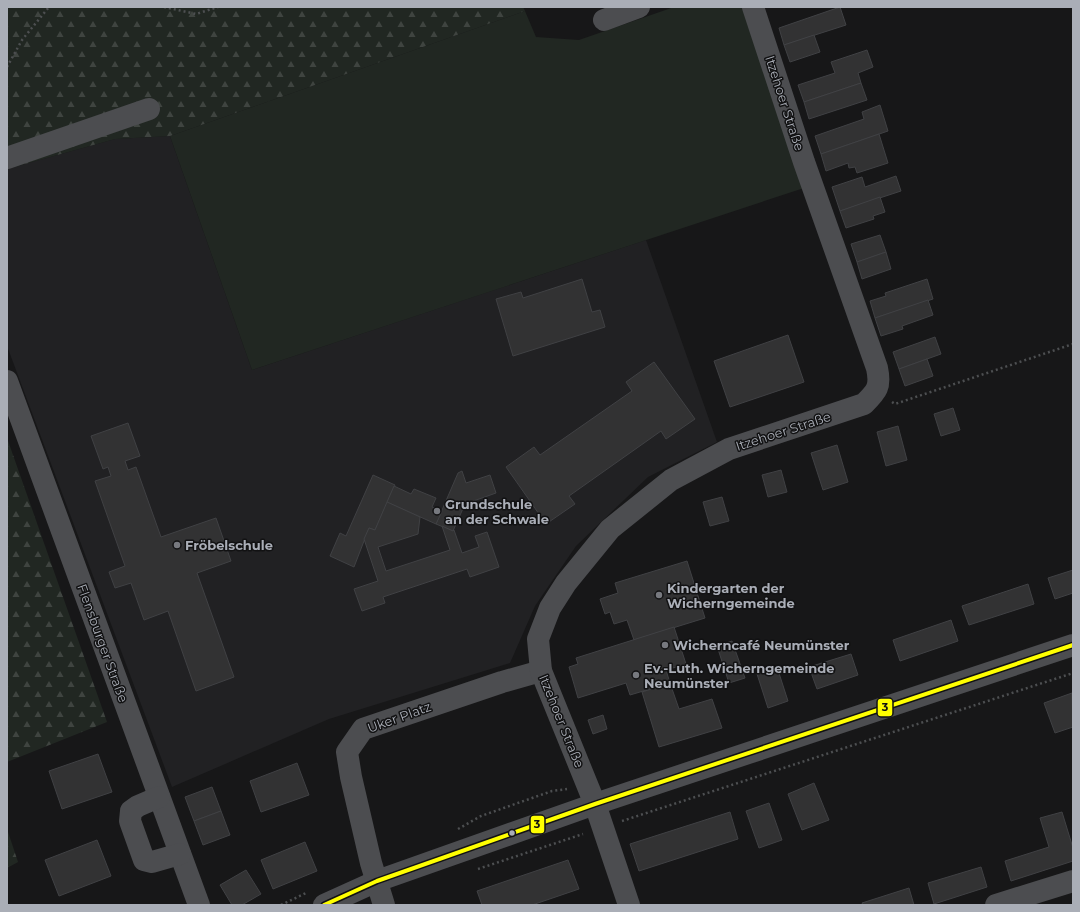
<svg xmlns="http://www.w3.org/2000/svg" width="1080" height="912" font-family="Montserrat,sans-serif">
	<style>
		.built { fill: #212123 }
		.grass { fill: #212722 }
		.forest { fill: url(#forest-firs) }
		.building { fill: #323233; stroke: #404144 }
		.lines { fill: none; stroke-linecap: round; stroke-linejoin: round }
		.path { stroke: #4d4f51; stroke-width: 2.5; stroke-dasharray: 2 3; stroke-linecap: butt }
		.minor { stroke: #4c4d50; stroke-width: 22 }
		.bus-1-casing { stroke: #121213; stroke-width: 7 }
		.bus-1 { stroke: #ff0; stroke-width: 4 }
		.poi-dot { fill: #77797f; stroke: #121213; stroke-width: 1.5 }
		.bus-dot { fill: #aaaeb7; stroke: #121213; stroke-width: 1.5 }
		.labels { text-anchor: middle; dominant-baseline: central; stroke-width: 3; stroke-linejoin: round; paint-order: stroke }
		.street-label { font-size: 13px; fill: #aaaeb7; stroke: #121213 }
		.poi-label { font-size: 13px; font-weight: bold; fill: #aaaeb7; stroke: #121213; text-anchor: start }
		.line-badge { stroke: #121213; stroke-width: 1.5 }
		.pale-badge-label { font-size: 11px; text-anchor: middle; font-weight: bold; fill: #111 }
	</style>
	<defs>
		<pattern id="forest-firs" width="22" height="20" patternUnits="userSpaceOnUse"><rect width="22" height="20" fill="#212722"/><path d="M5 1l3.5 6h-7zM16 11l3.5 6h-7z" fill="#3f4440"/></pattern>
	</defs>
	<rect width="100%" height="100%" fill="#171718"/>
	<path class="built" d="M170,136L252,370L646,240L717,442L648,477L576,546L535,606L510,663L329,719L172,787L7,346V169L115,139Z"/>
	<path class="grass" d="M674,7H744L804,188L252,370L170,136L525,11L536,37L579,40Z"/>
	<g class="forest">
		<path d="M7,7H523L525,11L170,136L115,139L7,169Z"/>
		<path d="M7,438L107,722L7,762Z"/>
		<path d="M7,829L18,862L7,868Z"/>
	</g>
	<g class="building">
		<path d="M840,7L846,25L784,45L779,28Z"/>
		<path d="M814,35L820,52L790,62L784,45Z"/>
		<path d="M867,50L873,67L858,73L861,83L804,102L798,85L835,73L831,62Z"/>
		<path d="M861,83L867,100L809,119L804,102Z"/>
		<path d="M880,105L888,131L821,154L815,136L864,119L862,112Z"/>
		<path d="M879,134L888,163L857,173L855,167L849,168L848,163L826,171L821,154Z"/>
		<path d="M896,176L901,191L840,211L832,187L862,177L865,187Z"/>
		<path d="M880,197L885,212L873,216L874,219L846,228L840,211Z"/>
		<path d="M880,235L886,252L857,262L851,244Z"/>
		<path d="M886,252L891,269L862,279L857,262Z"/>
		<path d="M582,279L592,312L600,310L605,327L513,356L496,299L521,292L523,298Z"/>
		<path d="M927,279L933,299L875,318L870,301L886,296L885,293Z"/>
		<path d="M928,300L933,315L902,326L903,329L881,336L875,318Z"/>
		<path d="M788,335L804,382L730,407L714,361Z"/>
		<path d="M935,337L941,354L899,369L893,352Z"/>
		<path d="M927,359L933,376L905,386L899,369Z"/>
		<path d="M654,362L695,419L666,439L661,431L569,496L575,504L546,524L506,467L534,447L540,455L632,391L626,382Z"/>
		<path d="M953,408L960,430L941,436L934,414Z"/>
		<path d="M128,423L140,456L125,461L128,470L136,467L161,537L216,518L231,561L197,573L234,677L196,691L168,611L144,620L131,583L115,588L109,572L125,566L95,481L111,476L108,467L103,469L91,436Z"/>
		<path d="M898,426L907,460L886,466L877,432Z"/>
		<path d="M837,445L848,482L823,490L811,453Z"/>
		<path d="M781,470L787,492L768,497L762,475Z"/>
		<path d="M462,471L466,483L490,475L496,493L465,504L453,531L436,524L458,473Z"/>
		<path d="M373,475L395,485L375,530L369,528L354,567L330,556L340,533L346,536Z"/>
		<path d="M394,486L411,494L414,489L436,498L432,507L442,511L436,524L387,502Z"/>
		<path d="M722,497L729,521L710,526L703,502Z"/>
		<path d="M387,502L420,517L418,534L378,547L386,571L450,550L442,526L453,531L454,530L462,553L479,547L475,536L487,532L499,567L470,577L467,569L383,597L385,603L362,611L354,589L378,581L364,539L369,528L375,530Z"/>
		<path d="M687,561L705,618L634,640L627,620L614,624L610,612L605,614L600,599L618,593L615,583Z"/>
		<path d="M1073,570V593L1055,599L1048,578Z"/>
		<path d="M1028,584L1034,604L969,625L962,606Z"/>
		<path d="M951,620L958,641L900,661L893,640Z"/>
		<path d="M674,627L686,664L666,670L670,683L630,695L626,683L578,698L569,667L578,664L576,658Z"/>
		<path d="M732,641L745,678L729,683L717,646Z"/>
		<path d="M851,654L858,675L817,689L809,667Z"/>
		<path d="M777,667L788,701L768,708L757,674Z"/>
		<path d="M670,683L679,709L712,699L722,728L659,747L642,692Z"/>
		<path d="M1072,693L1073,727L1055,733L1044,703Z"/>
		<path d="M603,715L607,729L593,734L588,720Z"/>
		<path d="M98,754L112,792L62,809L49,771Z"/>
		<path d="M297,763L309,795L261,812L250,781Z"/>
		<path d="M814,783L829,820L802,830L788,794Z"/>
		<path d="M212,787L221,811L194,821L185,797Z"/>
		<path d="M769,803L782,840L759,848L746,811Z"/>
		<path d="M221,811L230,835L203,845L194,821Z"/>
		<path d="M730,812L738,839L639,871L630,844Z"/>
		<path d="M1062,812L1073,848V861L1011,881L1005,861L1049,847L1040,818Z"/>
		<path d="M97,840L111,876L59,896L45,860Z"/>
		<path d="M305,842L317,871L273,889L261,860Z"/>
		<path d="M568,860L579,889L532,905H482L477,891Z"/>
		<path d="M981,867L987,887L934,904L928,883Z"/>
		<path d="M246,870L261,894L242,905H232L220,885Z"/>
		<path d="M909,888L914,905H863L862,903Z"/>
	</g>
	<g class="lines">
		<g class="path">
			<path d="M164,7L196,14L218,7"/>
			<path d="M7,67L22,40L49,7"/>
			<path d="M892,402L895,404L1073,344"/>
			<path d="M622,821L1073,673"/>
			<path d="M458,829L481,816L552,791L567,789"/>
			<path d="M478,869L583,834"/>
			<path d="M281,905L306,893"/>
		</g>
		<g class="minor">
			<path d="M604,20L639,7"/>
			<path d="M7,158L149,109"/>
			<path d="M7,381L199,905"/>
			<path d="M159,797L138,806L131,811L130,821L144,860L152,862L180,854"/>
			<path d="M324,905L377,881L595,804L1073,645"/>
			<path d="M384,905L371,863L351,777L347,752L363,729L502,682L541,671"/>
			<path d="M629,905L595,804L541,671L538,639L550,608L566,583L610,529L671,480L729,449L864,404C877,391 881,387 877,368L804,162L753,7"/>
			<path d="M996,905L1073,881"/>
		</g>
		<defs>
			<path id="bus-1" d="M324,905L377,881L595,804L1073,645"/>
		</defs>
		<use href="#bus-1" class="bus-1-casing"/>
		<use href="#bus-1" class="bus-1"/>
	</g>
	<g class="poi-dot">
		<circle cx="437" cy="511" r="4"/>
		<circle cx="177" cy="545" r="4"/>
		<circle cx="659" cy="595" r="4"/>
		<circle cx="665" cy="645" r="4"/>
		<circle cx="636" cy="675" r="4"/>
	</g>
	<circle class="bus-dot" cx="512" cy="833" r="3.5"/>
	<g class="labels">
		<g class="street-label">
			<text transform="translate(785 103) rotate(72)">Itzehoer Straße</text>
			<text transform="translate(783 431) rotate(-18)">Itzehoer Straße</text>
			<text transform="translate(103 643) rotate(70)">Flensburger Straße</text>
			<text transform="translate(399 717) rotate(-20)">Uker Platz</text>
			<text transform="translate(562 721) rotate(68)">Itzehoer Straße</text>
		</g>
		<g class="poi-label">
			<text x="445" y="504">Grundschule<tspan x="445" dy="15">an der Schwale</tspan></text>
			<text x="185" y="545">Fröbelschule</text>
			<text x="667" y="588">Kindergarten der<tspan x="667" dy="15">Wicherngemeinde</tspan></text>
			<text x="673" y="645">Wicherncafé Neumünster</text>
			<text x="644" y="668">Ev.-Luth. Wicherngemeinde<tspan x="644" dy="15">Neumünster</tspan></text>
		</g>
	</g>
	<g class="line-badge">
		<rect x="877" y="698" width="16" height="19" rx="4" fill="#ff0"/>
		<rect x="530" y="815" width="15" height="19" rx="4" fill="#ff0"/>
	</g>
	<g class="pale-badge-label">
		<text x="885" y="711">3</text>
		<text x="537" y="828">3</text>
	</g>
	<rect width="1080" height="912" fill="none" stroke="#aaaeb7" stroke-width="16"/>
</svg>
